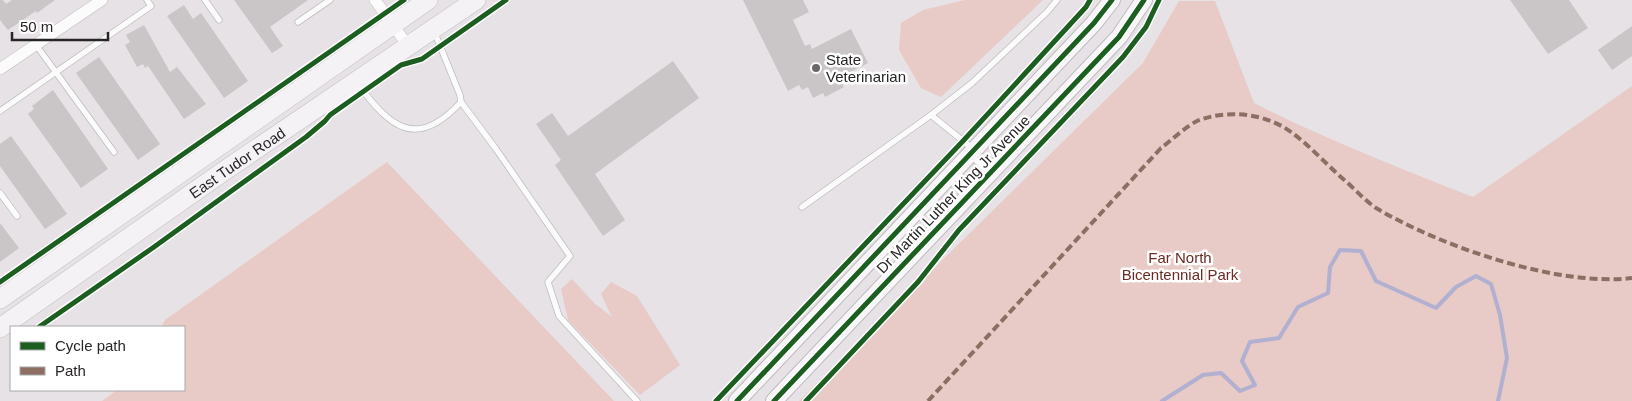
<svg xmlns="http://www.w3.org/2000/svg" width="1632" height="401" font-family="Helvetica,sans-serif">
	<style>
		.green { fill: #e8cac7 }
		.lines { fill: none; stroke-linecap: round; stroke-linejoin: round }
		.stream { stroke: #b1b0d0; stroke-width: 4 }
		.building { fill: #cac6c8 }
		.lane-casing { stroke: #bfbcbe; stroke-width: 7 }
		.street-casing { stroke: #bfbcbe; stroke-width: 12 }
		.secondary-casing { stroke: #bfbcbe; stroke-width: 18 }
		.primary-casing { stroke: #c3c1c2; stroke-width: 20 }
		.lane { stroke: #fbfbfb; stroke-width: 5.5 }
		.street { stroke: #fbfbfb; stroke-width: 11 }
		.secondary { stroke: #f8f6f9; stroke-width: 16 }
		.primary { stroke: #f5f2f6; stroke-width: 19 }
		.quiet { stroke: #8d6e63; stroke-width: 4; stroke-dasharray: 8 4; stroke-linecap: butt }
		.cycleway-casing { stroke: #fff; stroke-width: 8 }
		.cycleway { stroke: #1b5e20; stroke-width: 5 }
		.poi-dot { fill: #6b676a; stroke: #fff; stroke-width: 2 }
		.labels { text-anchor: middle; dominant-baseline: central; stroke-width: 5; stroke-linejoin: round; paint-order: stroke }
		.poi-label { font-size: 15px; fill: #282527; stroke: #fff; text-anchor: start }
		.street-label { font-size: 15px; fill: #282527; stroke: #fff }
		.park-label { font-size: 15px; fill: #6c2b23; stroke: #fff }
	</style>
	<rect width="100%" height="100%" fill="#e7e2e5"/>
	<g class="green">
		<path d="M965,0H1043L941,97L921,88L899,50L901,23L923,10Z"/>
		<path d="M1179,1H1215L1254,103C1325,139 1399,168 1473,197L1632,86V401H799L1143,63Z"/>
		<path d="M387,162L614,401H102L117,390H184V327H161L165,320Z"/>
		<path d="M572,279L595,304L612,317L601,294L611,282L637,296L680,365L640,395L568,320L561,289Z"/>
	</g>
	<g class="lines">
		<path class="stream" d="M1162,401L1203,375L1221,373L1240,391L1255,385L1242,361L1250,342L1279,338L1298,307L1328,293L1330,267L1340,250L1361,251L1376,281L1436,308L1456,287L1476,276L1491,284L1500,315L1507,358L1498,401"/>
	</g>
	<g class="building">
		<path d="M0,0H3L6,4L12,0H55L37,13L36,11L8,30L0,20Z"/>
		<path d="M234,0H308L270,27L283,46L272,53Z"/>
		<path d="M743,0H803L809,12L793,20L805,46L810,44L812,49L851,29L868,63L839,78L844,87L825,97L823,93L813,98L808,87L802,90L799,85L788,91Z"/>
		<path d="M1510,0H1569L1588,28L1548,54Z"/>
		<path d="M184,5L193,19L201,13L248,81L224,98L167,16Z"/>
		<path d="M144,25L170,72L177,67L206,104L184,119L148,66L145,68L143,64L137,67L125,45L130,42L126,35Z"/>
		<path d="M1632,26V56L1612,70L1598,50Z"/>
		<path d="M99,57L160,144L138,160L76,73Z"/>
		<path d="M673,61L699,98L595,174L625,220L603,236L559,171L555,165L561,160L536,124L552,113L568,136Z"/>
		<path d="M53,90L108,169L81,188L28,114L34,109L32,106Z"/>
		<path d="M11,136L67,214L45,229L0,166V144Z"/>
		<path d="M0,223L19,248L0,262Z"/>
	</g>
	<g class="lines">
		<defs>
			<g id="lane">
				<path d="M205,0L219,20"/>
				<path d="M298,22L330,0"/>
				<path d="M36,45L114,152"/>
				<path d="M357,83C390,127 416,151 461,102L460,95L434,31"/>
				<path d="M461,102L496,149L570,256L548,282L559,316L637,401"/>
				<path d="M0,111L151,6L147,0"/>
				<path d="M931,115L972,83L1047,12L1057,0"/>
				<path d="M972,156L988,172"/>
				<path d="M0,193L17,216"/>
				<path d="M802,207L931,115L973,149"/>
			</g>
			<g id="street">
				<path d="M375,0L408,46"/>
				<path d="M0,69L102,0"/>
			</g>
			<g id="secondary">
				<path d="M737,401L1094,23L1112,0"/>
				<path d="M774,401L1119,37L1144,0"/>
			</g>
			<g id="primary">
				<path d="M0,299L428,0"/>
				<path id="s1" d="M0,328L224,171L476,0"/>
			</g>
		</defs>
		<use href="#lane" class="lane-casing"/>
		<use href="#street" class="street-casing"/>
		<use href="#secondary" class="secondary-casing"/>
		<use href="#primary" class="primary-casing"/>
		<use href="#lane" class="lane"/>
		<use href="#street" class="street"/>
		<use href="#secondary" class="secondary"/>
		<use href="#primary" class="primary"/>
		<path class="quiet" d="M928,401L1161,148C1172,140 1185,127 1197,121C1227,109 1265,113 1291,132C1309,145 1325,163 1342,178C1353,187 1364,200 1376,208C1440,246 1557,287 1632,278"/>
		<defs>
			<g id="cycleway">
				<path d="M0,282L404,0"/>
				<path d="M39,327L154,247L306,137L325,121L330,115L401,65L422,59L506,0"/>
				<path d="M716,401L963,141L1086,7L1090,0"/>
				<path d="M737,401L1094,23L1112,0"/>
				<path d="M774,401L1119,37L1144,0"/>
				<path d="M806,401L918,282L959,230L1123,57L1146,27L1159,0"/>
			</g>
		</defs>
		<use href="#cycleway" class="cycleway-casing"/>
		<use href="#cycleway" class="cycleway"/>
	</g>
	<circle class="poi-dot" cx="816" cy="68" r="5"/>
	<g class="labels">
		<g class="poi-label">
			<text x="826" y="59">State<tspan x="826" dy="17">Veterinarian</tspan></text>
		</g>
		<g class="street-label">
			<text stroke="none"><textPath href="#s1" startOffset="289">East Tudor Road</textPath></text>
			<text transform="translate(953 194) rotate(-46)">Dr Martin Luther King Jr Avenue</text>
		</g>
		<g class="park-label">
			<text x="1180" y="257">Far North<tspan x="1180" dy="17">Bicentennial Park</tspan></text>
		</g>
	</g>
	<rect x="10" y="326" width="175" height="65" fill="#ffffff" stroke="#a9a8a9"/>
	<rect x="20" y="342" width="25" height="8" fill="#1b5e20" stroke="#a9a8a9"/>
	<text x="55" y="351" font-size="15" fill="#282527">Cycle path</text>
	<rect x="20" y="367" width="25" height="8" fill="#8d6e63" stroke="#a9a8a9"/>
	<text x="55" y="376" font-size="15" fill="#282527">Path</text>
	<path d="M12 32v8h96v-8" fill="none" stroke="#282527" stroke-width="2.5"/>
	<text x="20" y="32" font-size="15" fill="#282527" stroke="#ffffff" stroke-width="4" paint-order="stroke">50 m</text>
</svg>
